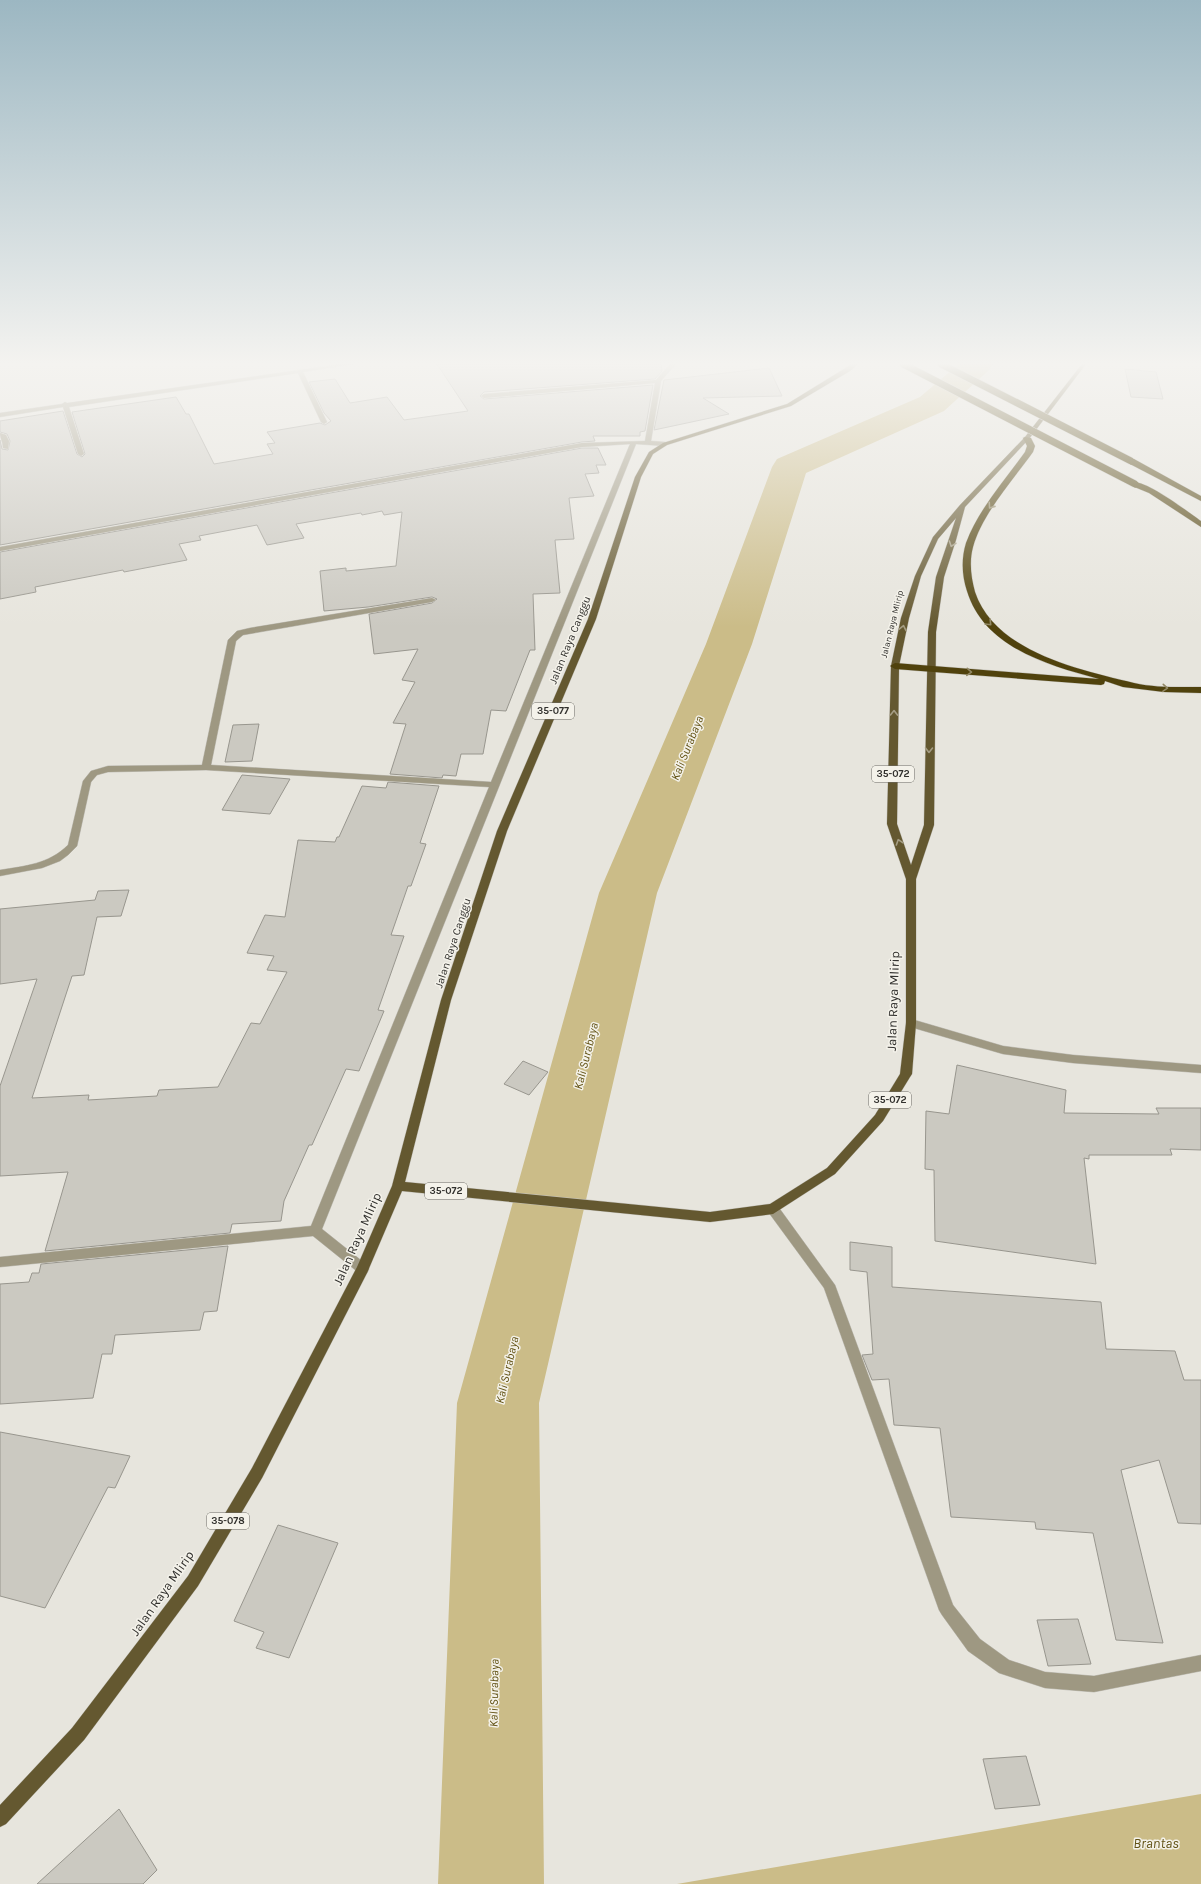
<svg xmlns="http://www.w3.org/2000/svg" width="1201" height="1884" font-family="Karla,sans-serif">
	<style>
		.water { fill: #cbbc88 }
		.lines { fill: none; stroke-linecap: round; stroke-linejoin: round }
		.river { fill: #cbbc88; fill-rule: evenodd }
		.building { fill: #cbc9c1; stroke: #98968e }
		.minor-casing { stroke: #c3c1ba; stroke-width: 1 }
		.tertiary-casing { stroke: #c3c1ba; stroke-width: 1 }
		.primary-casing { stroke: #c3c1ba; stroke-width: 1 }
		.motorway-casing { stroke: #c3c1ba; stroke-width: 1 }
		.minor { fill: #9e9882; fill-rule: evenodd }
		.tertiary { fill: #9e9882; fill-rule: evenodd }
		.primary { fill: #645830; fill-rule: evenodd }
		.motorway { fill: #50420d; fill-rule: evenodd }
		.motorway-bridge-casing { stroke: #c3c1ba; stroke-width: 8; stroke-linecap: butt }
		.motorway-bridge { stroke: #50420d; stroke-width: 7 }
		.oneway { stroke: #928865 }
		.oneway2 { stroke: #a59d84 }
		.labels { text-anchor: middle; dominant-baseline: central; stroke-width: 3; stroke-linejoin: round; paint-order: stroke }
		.far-street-label { font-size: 9px; fill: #32312e; stroke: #f4f2ea }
		.shield { fill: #f4f2ea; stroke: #6c6b66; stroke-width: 1 }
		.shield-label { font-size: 10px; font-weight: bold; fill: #32312e }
		.street-label { font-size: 11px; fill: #32312e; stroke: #f4f2ea }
		.water-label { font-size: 12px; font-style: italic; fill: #625214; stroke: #f4f2ea }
		.near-street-label { font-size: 13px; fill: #32312e; stroke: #f4f2ea }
		.near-water-label { font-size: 14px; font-style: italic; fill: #625214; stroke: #f4f2ea }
	</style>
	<rect width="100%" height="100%" fill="#e7e5dd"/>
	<path class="water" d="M1201,1794V1884H677Z"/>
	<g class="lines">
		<path class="river" d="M959,364H993L988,371L944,411L806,473L752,644L657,893L539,1403L544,1884H438L457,1403L599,893L706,644L772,467L777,459L920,397Z"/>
	</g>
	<g class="building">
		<path d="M437,364H661L662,371L655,379L484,392L480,396L484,399L653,385L645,431L640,432V436H593L595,441L582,442L0,545V440L2,449L8,450L10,441L7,434L0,432V421L63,411L77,454L82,457L85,454L72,412L176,397L186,414H189L214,464L273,454L267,444L275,443L267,432L320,423L325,425L331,421L324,413L309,382L335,379L350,403L387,397L404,420L468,411Z"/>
		<path d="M769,368L782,396L703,398L729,414L654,430L664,380Z"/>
		<path d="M1125,369L1156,372L1163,399L1131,397Z"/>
		<path d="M582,448H598L606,465H596L599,473L585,474L594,496L569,498L574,539L555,540L560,593L533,594L535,650H530L506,711L491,710L483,754H461L456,776L443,775L442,778L390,774L406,724L393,723L415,682L402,680L418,649L374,654L369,614L432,603L437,599L432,597L368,607L324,611L320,571L346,568V571L396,566L402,512L384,515L382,511L362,515L361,513L296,524L304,538L267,545L257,525L199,536L201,540L179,544L187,560L124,572L123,570L35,587L36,592L0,599V552Z"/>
		<path d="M259,724L252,761L225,762L233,725Z"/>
		<path d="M242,775L290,779L270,814L222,810Z"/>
		<path d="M388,782L439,786L420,843L426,844L411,886H408L391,935L404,936L378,1010L384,1011L359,1071L346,1069L312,1145H309L284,1201L281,1221L232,1224L230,1233L45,1251L68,1172L0,1176V1086L37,979L0,984V909L95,900L98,891L129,890L121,916L97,917L84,975L72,976L32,1098L89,1095L88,1100L157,1096L159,1090L218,1087L251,1023L260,1024L287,972L267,970L274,956L247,953L265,915L285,917L298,840L335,842L337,837H339L362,786L386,788Z"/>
		<path d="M523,1061L548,1072L529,1095L504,1084Z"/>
		<path d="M957,1065L1066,1090L1064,1113L1159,1114L1156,1108H1201V1150L1170,1149L1172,1155H1089V1159L1084,1158L1096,1264L935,1241L934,1170L925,1169L926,1111L949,1114Z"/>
		<path d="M850,1242L892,1247V1287L1101,1302L1106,1349L1175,1351L1184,1380H1201V1524L1178,1523L1159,1460L1121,1470L1163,1643L1116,1640L1093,1533L1036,1529L1035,1522L951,1517L940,1428L894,1425L889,1379L872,1380L862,1355L873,1354L867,1272L850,1270Z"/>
		<path d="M228,1246L217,1311L204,1312L200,1330L115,1335L112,1354H102L93,1398L0,1404V1284L29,1282L32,1273H39L41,1264Z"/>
		<path d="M0,1432L130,1456L115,1488L108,1487L45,1608L0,1596Z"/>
		<path d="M278,1525L338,1543L289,1658L256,1648L264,1632L234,1621Z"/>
		<path d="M1078,1619L1091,1664L1048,1666L1037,1620Z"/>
		<path d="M1026,1756L1040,1805L995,1809L983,1759Z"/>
		<path d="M119,1809L157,1870L143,1884H37Z"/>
	</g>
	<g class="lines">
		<defs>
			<g id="minor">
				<path d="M342,364H353L303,372L327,422L324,424L321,422L298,373L69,407L84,454L81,456L78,454L63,407L0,417V413L62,404L65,402L67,403Z"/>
				<path d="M670,364H676L661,381L651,441L665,442L668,444L665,446L636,444L322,1229L367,1265L369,1269L367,1273L363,1274L359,1273L313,1236L0,1267V1257L311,1226L489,787L206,770L108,772L97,775L91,782L77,846L68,855L60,861L42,868L0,876V870C25,866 49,864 68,845L83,781L91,771L108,766L202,765L228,640L237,631L250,628L432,598L436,600L432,602L243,635L236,641L211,765L491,782L630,444L582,447L0,551V547L582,443L645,441L655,383L484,398L481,396L484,394L656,380Z"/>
				<path d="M0,433L6,435L9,441L8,449L3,448C3,442 0,438 0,433Z"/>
				<path d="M911,1019L1003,1046L1073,1055L1201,1065V1073L1073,1063L1003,1054L907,1026L906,1023L907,1020Z"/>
			</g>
			<path id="tertiary" d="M773,1204L777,1205L835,1285L953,1605L980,1639L1009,1660L1045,1672L1094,1676L1201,1655V1671L1094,1692L1045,1688L999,1673L968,1651L942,1615L939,1610L824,1288L769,1213L767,1209L769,1205Z"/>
			<path id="primary" d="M852,364H858L850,371L791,406L667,445L653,454L641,477L596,619L507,831L451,1000L405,1182L710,1212L770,1204L827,1168L875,1115L900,1074L906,1023V879L887,824L891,666L901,618L915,576L933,537L960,505L1025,437L1082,364H1086L1029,439L965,507L956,540L944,577L936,632L934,825L916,879V1023L912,1074L910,1077L883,1121L835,1174L773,1214L710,1222L402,1191L367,1273L262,1478L198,1586L84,1740L6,1824L0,1827V1805L72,1728L188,1576L252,1468L357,1267L392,1186L441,1000L497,831L588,619L635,477L649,452L663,443L787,404ZM956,518L936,577L928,632L924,825L911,865L897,824L899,666L909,618L921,576L938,539Z"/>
			<g id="motorway">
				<path d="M1025,437L1031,438L1035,446L1033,452C1013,480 982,514 973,547C969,562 971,577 975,592C995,652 1080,670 1134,683C1156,688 1179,687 1201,687V693L1164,692L1123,687L1105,681L1104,684L1101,685L895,669L890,666L895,663L1099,679C1047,665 984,647 967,591C962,576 961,559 966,543C978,510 1005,480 1025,452L1027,446L1023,438Z"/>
				<path d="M1128,459H1134L1201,496V501L1128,463Z"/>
				<path d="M1132,482C1147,480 1188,512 1201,521V527L1149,493L1132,486Z"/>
			</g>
		</defs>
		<use href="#minor" class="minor-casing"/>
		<use href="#tertiary" class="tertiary-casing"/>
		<use href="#primary" class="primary-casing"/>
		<use href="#motorway" class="motorway-casing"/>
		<use href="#minor" class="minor"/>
		<use href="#tertiary" class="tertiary"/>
		<use href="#primary" class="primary"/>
		<use href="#motorway" class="motorway"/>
		<defs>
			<g id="motorway-bridge">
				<path d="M903,364L1135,484"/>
				<path d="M941,364L1131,461"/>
			</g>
		</defs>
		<use href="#motorway-bridge" class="motorway-bridge-casing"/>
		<use href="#motorway-bridge" class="motorway-bridge"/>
	</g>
	<defs><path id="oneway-chevron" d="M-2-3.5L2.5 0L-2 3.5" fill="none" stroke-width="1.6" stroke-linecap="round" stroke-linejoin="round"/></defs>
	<g class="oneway">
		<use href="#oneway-chevron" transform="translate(991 506) rotate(125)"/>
		<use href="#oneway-chevron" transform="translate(989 623) rotate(46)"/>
		<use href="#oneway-chevron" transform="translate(969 672) rotate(4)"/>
		<use href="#oneway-chevron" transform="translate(1165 688) rotate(4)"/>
	</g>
	<g class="oneway2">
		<use href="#oneway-chevron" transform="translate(952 544) rotate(109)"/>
		<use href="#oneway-chevron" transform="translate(903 628) rotate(-78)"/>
		<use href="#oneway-chevron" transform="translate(894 713) rotate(-89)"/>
		<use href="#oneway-chevron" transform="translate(929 750) rotate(91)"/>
		<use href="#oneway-chevron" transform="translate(899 842) rotate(-109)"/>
	</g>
	<linearGradient id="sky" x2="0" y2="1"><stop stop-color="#9cb7c2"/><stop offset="0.58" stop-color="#f4f3f0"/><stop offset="1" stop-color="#f4f3f0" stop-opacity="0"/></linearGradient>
	<rect width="1201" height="627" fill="url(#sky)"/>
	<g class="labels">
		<g class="far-street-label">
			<text transform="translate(892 624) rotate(-76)">Jalan Raya Mlirip</text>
		</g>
		<g class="shield">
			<rect x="532" y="703" width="42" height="16" rx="3"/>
			<rect x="872" y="766" width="42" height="16" rx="3"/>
			<rect x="869" y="1092" width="42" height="16" rx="3"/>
			<rect x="425" y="1183" width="42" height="16" rx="3"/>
			<rect x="207" y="1513" width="42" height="16" rx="3"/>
		</g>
		<g class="shield-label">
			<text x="553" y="711">35-077</text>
			<text x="893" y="774">35-072</text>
			<text x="890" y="1100">35-072</text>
			<text x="446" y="1191">35-072</text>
			<text x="228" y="1521">35-078</text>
		</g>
		<g class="street-label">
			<text transform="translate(570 640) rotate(-68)">Jalan Raya Canggu</text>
			<text transform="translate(453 943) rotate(-72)">Jalan Raya Canggu</text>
		</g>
		<g class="water-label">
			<text transform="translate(687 748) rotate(-68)">Kali Surabaya</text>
			<text transform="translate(586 1056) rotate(-76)">Kali Surabaya</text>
			<text transform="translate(507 1370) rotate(-77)">Kali Surabaya</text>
			<text transform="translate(494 1693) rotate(-89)">Kali Surabaya</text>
		</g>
		<g class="near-street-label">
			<text transform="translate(893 1001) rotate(-88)">Jalan Raya Mlirip</text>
			<text transform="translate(357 1239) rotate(-66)">Jalan Raya Mlirip</text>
			<text transform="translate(162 1593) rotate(-55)">Jalan Raya Mlirip</text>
		</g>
		<g class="near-water-label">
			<text x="1156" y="1843">Brantas</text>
		</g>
	</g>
</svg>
